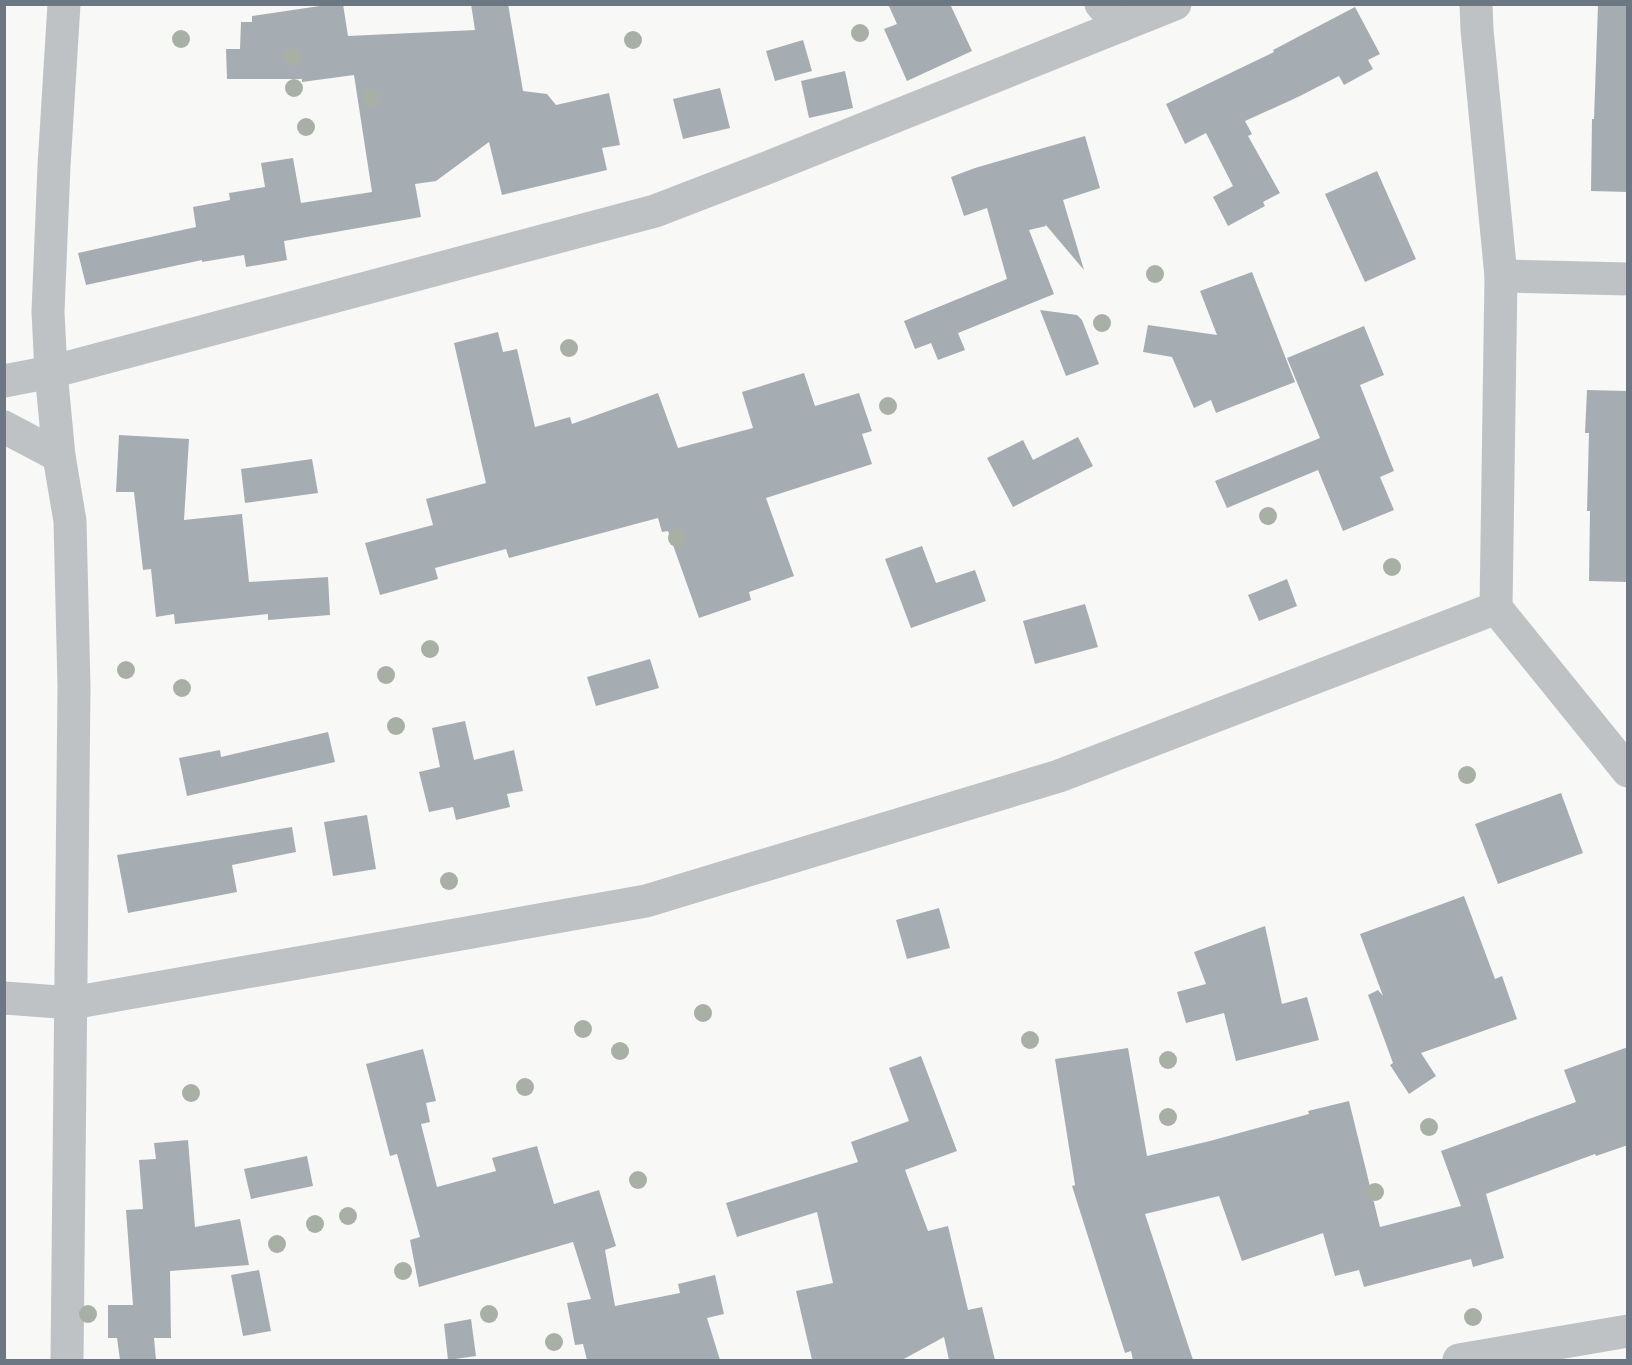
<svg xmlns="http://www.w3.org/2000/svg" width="1632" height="1365" font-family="'Public Sans',sans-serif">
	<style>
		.building { fill: #a6adb2 }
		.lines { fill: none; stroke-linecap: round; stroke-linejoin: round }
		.minor { stroke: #bec2c5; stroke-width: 33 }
		.tree { fill: #a8b0a6 }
	</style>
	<rect width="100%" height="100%" fill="#f8f8f6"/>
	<g class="building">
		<path d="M333,4H343L348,36L475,30L471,4H508L523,91L547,94L556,105L609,93L620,145L602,148L607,170L502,195L489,142L436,181L415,184L421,217L284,241L287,260L246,267L244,255L202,262V260L86,285L78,253L196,227L193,207L230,200L229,193L265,187L261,163L293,158L301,203L372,192L354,75L302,82V79H227L226,49H240L241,22H252V16Z"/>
		<path d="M888,4H950L972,51L907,81L884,29L897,24Z"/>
		<path d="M1598,5L1628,6V192L1591,191L1592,119H1594Z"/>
		<path d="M1355,7L1380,54L1368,60L1373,69L1344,85L1339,76L1298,97L1245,121L1252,134L1248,136L1280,193L1263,202L1265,206L1228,226L1213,197L1233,186L1206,133L1185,144L1166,104L1274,52L1273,50Z"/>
		<path d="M803,40L812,71L775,81L766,51Z"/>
		<path d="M845,71L853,108L809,118L801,81Z"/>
		<path d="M720,88L730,128L683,139L673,99Z"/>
		<path d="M1085,136L1100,188L1063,200L1084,270L1045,224L1046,226L1029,230L1054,294L958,333L965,350L938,360L931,343L915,349L904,321L1007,279L987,208L964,216L951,177L975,168Z"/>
		<path d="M1377,171L1416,259L1365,282L1325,194Z"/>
		<path d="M1252,272L1295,382L1216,413L1211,400L1194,408L1172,357L1143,352L1148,325L1217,335L1200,291Z"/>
		<path d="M1040,310L1077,315L1082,320L1099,364L1066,376Z"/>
		<path d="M1364,326L1384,375L1360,385L1394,471L1380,477L1394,510L1343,531L1318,470L1227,508L1215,481L1320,438L1287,358Z"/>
		<path d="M498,332L503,352L517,349L535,427L570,417L572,424L658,393L678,448L753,428L742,392L804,373L815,406L859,393L872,431L862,434L872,464L766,498L794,576L749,592L751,600L699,618L668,531L662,532L658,518L509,558L506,549L435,568L438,579L380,595L365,543L433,525L426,499L486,483L454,343Z"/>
		<path d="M1587,390L1628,391V582L1589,581L1590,511H1587L1589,433H1585Z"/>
		<path d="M119,435L189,439L184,520L242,514L249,582L328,577L330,615L268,620V614L175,624L174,614L156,617L151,569L143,570L134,492H116Z"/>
		<path d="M1078,437L1093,466L1013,507L987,458L1023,440L1033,460Z"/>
		<path d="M312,459L318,493L245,503L241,469Z"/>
		<path d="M922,546L936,583L975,570L986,601L911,628L885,559Z"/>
		<path d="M1287,579L1297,606L1259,621L1248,595Z"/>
		<path d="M1085,604L1098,647L1035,664L1023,621Z"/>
		<path d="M650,659L659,688L596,706L587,677Z"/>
		<path d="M465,721L474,760L514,750L523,791L507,794L510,807L456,820L453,807L429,812L419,772L440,767L432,728Z"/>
		<path d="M328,732L335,762L187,796L179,758L220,750L221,757Z"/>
		<path d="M1561,793L1583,853L1498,884L1475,824Z"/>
		<path d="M367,815L376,869L333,876L324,822Z"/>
		<path d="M292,827L296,852L232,865L237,892L128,913L117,855Z"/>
		<path d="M1464,896L1495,979L1502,976L1517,1019L1421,1053L1436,1076L1409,1094L1390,1065L1393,1063L1368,995L1378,990L1383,996L1360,934Z"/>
		<path d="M939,908L950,948L907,959L896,920Z"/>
		<path d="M1265,926L1282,1004L1307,997L1319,1040L1236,1061L1224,1013L1186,1023L1177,992L1206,984L1194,952Z"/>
		<path d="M1628,1047V1145L1596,1156L1595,1154L1486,1194L1504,1258L1473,1267L1471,1259L1364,1287L1359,1270L1335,1276L1323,1233L1242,1261L1219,1196L1145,1214L1193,1360H1133L1131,1351L1125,1353L1072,1186L1075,1185L1055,1059L1128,1048L1147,1156L1210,1141L1309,1114L1308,1111L1349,1101L1380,1227L1461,1206L1441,1151L1576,1102L1564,1070Z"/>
		<path d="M423,1049L436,1101L426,1103L430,1122L421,1124L437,1187L496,1171L492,1158L537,1146L554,1204L599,1190L616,1246L605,1250L615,1306L680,1293L678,1284L715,1275L724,1314L707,1318L720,1360H587L583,1344L575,1345L567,1303L591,1299L573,1242L419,1287L410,1240L420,1237L397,1154L390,1156L366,1064Z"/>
		<path d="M921,1056L957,1151L905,1170L928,1231L948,1226L968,1310L982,1307L995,1360H949L944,1337L902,1360H812L796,1291L833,1283L817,1212L737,1237L726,1203L858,1162L851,1142L909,1121L889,1068Z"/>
		<path d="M188,1140L195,1227L240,1219L249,1265L170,1271L171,1338H154L156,1360H120L117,1338H108V1305H133L126,1210L143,1209L139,1160L156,1159L154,1143Z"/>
		<path d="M307,1156L313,1186L251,1199L244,1169Z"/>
		<path d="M259,1270L271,1331L243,1336L231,1275Z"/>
		<path d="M471,1319L476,1356L448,1360L444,1324Z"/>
	</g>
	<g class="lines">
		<g class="minor">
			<path d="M64,4L54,166L48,312L51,372L59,456L70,521L74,687L67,1360"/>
			<path d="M1101,4L1120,26L1175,4"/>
			<path d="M1476,4L1477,30L1501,276L1496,608L1628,771"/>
			<path d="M1501,276L1628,279"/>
			<path d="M4,381L51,372L655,211L759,171L1120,26"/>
			<path d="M4,427L59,456"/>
			<path d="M4,998L72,1003L646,901L1059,776L1496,608"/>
			<path d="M1459,1360L1628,1331"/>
		</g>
	</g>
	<g class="tree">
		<circle cx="860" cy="33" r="9"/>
		<circle cx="181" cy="39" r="9"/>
		<circle cx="633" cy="40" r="9"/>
		<circle cx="293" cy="57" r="9"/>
		<circle cx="294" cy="88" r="9"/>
		<circle cx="371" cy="98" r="9"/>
		<circle cx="306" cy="127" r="9"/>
		<circle cx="1155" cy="274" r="9"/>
		<circle cx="1102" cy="323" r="9"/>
		<circle cx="569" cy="348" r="9"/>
		<circle cx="888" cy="406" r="9"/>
		<circle cx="1268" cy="516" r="9"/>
		<circle cx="677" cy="538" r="9"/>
		<circle cx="1392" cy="567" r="9"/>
		<circle cx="430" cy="649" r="9"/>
		<circle cx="126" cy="670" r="9"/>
		<circle cx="386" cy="675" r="9"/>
		<circle cx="182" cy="688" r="9"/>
		<circle cx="396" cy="726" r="9"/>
		<circle cx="1467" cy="775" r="9"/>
		<circle cx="449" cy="881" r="9"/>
		<circle cx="703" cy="1013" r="9"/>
		<circle cx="583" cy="1029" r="9"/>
		<circle cx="1030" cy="1040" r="9"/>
		<circle cx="620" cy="1051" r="9"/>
		<circle cx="1168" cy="1060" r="9"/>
		<circle cx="525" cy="1087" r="9"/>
		<circle cx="191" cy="1093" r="9"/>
		<circle cx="1168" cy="1117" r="9"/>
		<circle cx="1429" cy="1127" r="9"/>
		<circle cx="638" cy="1180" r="9"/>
		<circle cx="1375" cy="1192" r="9"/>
		<circle cx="348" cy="1216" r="9"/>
		<circle cx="315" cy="1224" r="9"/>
		<circle cx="277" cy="1244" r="9"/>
		<circle cx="403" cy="1271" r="9"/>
		<circle cx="88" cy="1314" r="9"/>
		<circle cx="489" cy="1314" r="9"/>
		<circle cx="1473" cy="1317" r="9"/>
		<circle cx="554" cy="1342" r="9"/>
	</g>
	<rect width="1632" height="1365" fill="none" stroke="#6b7883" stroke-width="12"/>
</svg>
